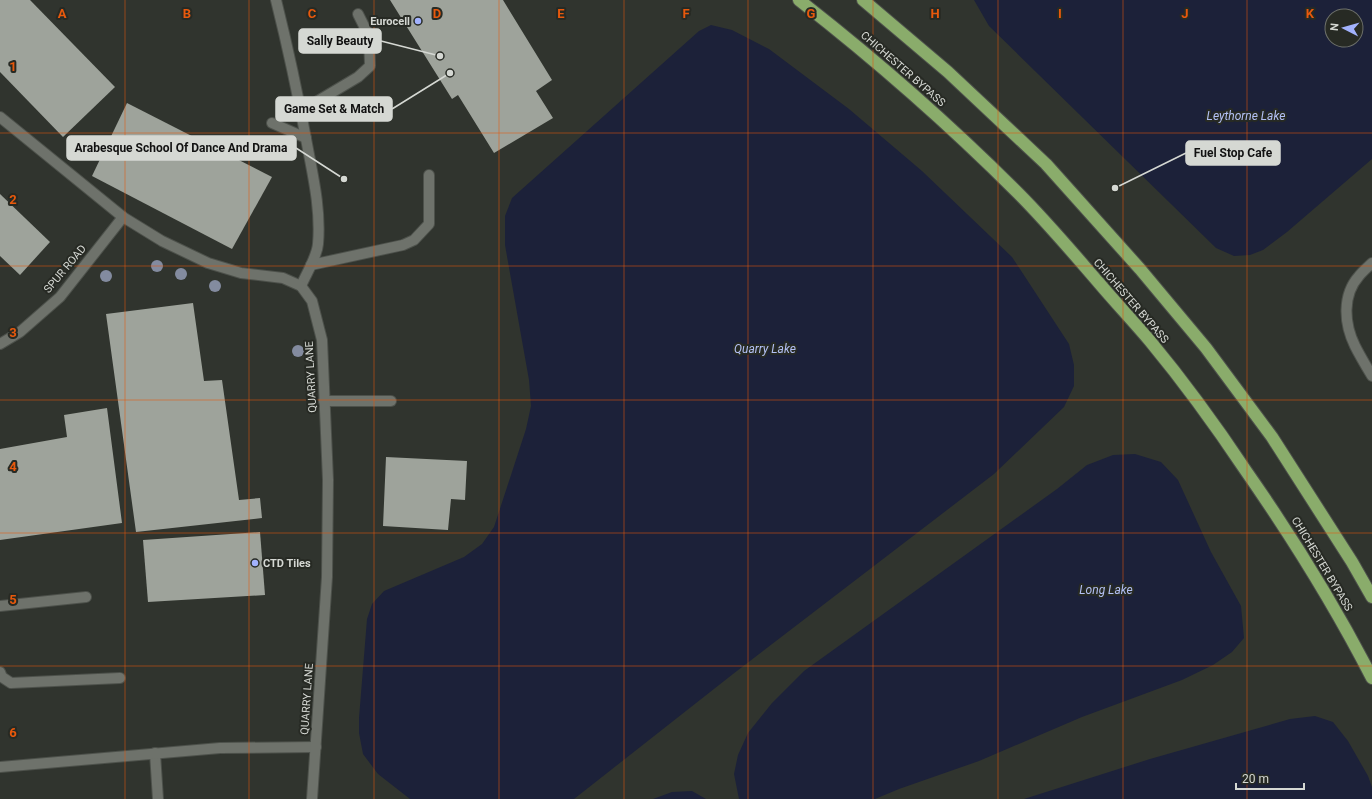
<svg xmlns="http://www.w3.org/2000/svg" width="1372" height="799" font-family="Roboto,sans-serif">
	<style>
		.water { fill: #1c2139; fill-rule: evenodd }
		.building { fill: #9ea39b }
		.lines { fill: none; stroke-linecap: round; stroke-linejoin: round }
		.lane-casing { stroke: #4d514b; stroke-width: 12 }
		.street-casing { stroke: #4d514b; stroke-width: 12 }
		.highway-casing { stroke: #4d514b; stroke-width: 14 }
		.lane { stroke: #6e726b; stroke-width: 10 }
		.street { stroke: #6e726b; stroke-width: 10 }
		.highway { stroke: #8aac6b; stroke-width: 12 }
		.tree { fill: #838b9f }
		.grid { fill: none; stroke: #e8590c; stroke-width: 1; stroke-opacity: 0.55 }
		.poi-dot { fill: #a2b2fd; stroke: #272a24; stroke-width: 1.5 }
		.labels { text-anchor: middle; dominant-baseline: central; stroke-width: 4; stroke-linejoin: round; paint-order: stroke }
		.poi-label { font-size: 11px; font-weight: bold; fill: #d5d8d3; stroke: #272a24; text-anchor: end }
		.street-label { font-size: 11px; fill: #d5d8d3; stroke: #272a24 }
		.water-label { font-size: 12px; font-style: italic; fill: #b3c0f4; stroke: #272a24 }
		.grid-label { font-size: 13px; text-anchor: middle; font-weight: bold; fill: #e8590c; stroke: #272a24; stroke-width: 4; stroke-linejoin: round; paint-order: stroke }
		.leader { fill: none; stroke: #d5d8d3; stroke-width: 1.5 }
		.callout-dot { fill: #d5d8d3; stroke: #272a24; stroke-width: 1.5 }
		.callout { fill: #d5d8d3; stroke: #d5d8d3; stroke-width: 1.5 }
		.callout-label { font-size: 12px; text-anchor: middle; font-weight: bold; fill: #111 }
	</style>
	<rect width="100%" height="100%" fill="#30342e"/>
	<g class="water">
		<path d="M974,0H1372V159L1287,232L1263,250L1250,255L1234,256L1216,248L989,26ZM1332,16H1356V40H1332Z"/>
		<path d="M711,25L732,30L769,49L849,109L922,171L1012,257L1069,344L1074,365V386L1064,407L994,474L733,674L574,799H410L378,774L363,754L359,733V718L367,619L372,604L384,591L464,557L482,544L494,527L526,429L531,406L529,380L505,245V216L512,198L699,31Z"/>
		<path d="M1135,454L1161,462L1178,480L1211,552L1241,606L1244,638L1232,652L1213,665L1182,680L1082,717L979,761L899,789L875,799H739L734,774L738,755L748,733L772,703L804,671L1057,489L1087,465L1113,455Z"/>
		<path d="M1315,716L1333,722L1348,741L1368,776L1372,787V799H1024L1150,759L1290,719Z"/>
		<path d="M692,791L706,799H653L672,792Z"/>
	</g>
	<g class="building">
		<path d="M0,0H30L115,87L63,137L0,72Z"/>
		<path d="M390,0H503L552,80L536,91L553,118L494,153L458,95L452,99Z"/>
		<path d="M127,103L272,177L232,249L92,176Z"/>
		<path d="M0,194L50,242L20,275L0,256Z"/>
		<path d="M193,303L204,381L222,380L239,500L260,498L262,518L136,532L106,314Z"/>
		<path d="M107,408L122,523L0,540V449L67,437L64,415Z"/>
		<path d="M386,457L467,461L465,500L451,499L448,530L383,526Z"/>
		<path d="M260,532L265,595L148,602L143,540Z"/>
	</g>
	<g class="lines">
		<defs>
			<g id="lane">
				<path d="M301,111L358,77L370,66L369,36L358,14"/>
				<path d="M272,123L306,138"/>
				<path d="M1372,263C1368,267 1363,271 1359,276C1342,295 1344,324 1355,346C1360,356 1366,366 1372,376"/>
				<path d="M311,265L403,245L414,240L429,224V175"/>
				<path d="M0,344L20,332L60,297L123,217"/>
				<path d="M324,401H391"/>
				<path d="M0,606L86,597"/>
				<path d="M0,672L2,677L11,683L120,678"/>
				<path d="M155,753L158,799"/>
				<path d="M0,767L220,748L316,747"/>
			</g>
			<g id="street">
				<path d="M276,0C288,48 298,95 307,144C313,176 321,210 318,244C317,257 306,274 301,286"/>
				<path d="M0,117L123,217L162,241L208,263L241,273L283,278L301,286L312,301L322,340L328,480L327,577L312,799"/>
			</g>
			<g id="highway">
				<path d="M799,0C876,60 949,124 1018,193C1047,222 1073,253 1099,283C1116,303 1133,321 1150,341C1184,382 1216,426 1246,471C1292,537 1335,606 1372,678"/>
				<path d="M863,0L948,72L1046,164L1140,269L1206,348L1272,437L1352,562L1372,597"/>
			</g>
		</defs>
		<use href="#lane" class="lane-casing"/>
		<use href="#street" class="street-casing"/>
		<use href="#highway" class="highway-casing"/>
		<use href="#lane" class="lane"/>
		<use href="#street" class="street"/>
		<use href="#highway" class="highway"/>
	</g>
	<g class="tree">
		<circle cx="157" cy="266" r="6"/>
		<circle cx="181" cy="274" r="6"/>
		<circle cx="106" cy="276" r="6"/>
		<circle cx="215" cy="286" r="6"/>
		<circle cx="298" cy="351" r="6"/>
	</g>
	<path class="grid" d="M125,0V799M249,0V799M374,0V799M499,0V799M624,0V799M748,0V799M873,0V799M998,0V799M1123,0V799M1247,0V799M0,133H1372M0,266H1372M0,400H1372M0,533H1372M0,666H1372"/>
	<g class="poi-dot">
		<circle cx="418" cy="21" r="4"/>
		<circle cx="255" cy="563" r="4"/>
	</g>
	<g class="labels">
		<g class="poi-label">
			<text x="410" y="21">Eurocell</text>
			<text x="263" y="563" text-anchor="start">CTD Tiles</text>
		</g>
		<g class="street-label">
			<text transform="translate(903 69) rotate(41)">CHICHESTER BYPASS</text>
			<text transform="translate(65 269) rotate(-50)">SPUR ROAD</text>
			<text transform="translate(1131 301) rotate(49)">CHICHESTER BYPASS</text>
			<text transform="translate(311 377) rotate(-93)">QUARRY LANE</text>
			<text transform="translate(1322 564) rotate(59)">CHICHESTER BYPASS</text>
			<text transform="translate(307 699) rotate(-86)">QUARRY LANE</text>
		</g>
		<g class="water-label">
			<text x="1246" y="116">Leythorne Lake</text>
			<text x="765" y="349">Quarry Lake</text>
			<text x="1106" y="590">Long Lake</text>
		</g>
	</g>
	<g class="grid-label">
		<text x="62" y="18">A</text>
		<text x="187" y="18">B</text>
		<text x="312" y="18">C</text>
		<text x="437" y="18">D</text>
		<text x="561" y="18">E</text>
		<text x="686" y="18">F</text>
		<text x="811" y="18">G</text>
		<text x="935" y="18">H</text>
		<text x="1060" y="18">I</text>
		<text x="1185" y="18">J</text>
		<text x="1310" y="18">K</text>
		<text x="13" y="71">1</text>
		<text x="13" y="204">2</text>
		<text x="13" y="337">3</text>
		<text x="13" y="471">4</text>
		<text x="13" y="604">5</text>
		<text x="13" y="737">6</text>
	</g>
	<path class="leader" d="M440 56L381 41M450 73L392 109M344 179L296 148M1115 188L1186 153"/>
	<g class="callout-dot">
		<circle cx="440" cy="56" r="4"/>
		<circle cx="450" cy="73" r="4"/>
		<circle cx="344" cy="179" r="4"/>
		<circle cx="1115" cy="188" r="4"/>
	</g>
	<g class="callout">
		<rect x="299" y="29" width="82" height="24" rx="4"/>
		<rect x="276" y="97" width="116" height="24" rx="4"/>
		<rect x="67" y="136" width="229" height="24" rx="4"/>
		<rect x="1186" y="141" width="94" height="24" rx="4"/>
	</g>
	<g class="callout-label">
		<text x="340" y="45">Sally Beauty</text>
		<text x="334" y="113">Game Set &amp; Match</text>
		<text x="181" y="152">Arabesque School Of Dance And Drama</text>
		<text x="1233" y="157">Fuel Stop Cafe</text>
	</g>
	<g transform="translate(1344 28) rotate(276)"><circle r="19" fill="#272a24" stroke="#6d706a"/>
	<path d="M0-3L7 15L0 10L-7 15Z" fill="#a2b2fd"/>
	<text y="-6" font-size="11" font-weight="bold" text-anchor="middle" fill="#d5d8d3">N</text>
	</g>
	<path d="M1236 783v6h68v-6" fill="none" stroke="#d5d8d3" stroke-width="2"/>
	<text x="1242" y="783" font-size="12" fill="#d5d8d3" stroke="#272a24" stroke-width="3" paint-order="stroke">20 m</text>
</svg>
